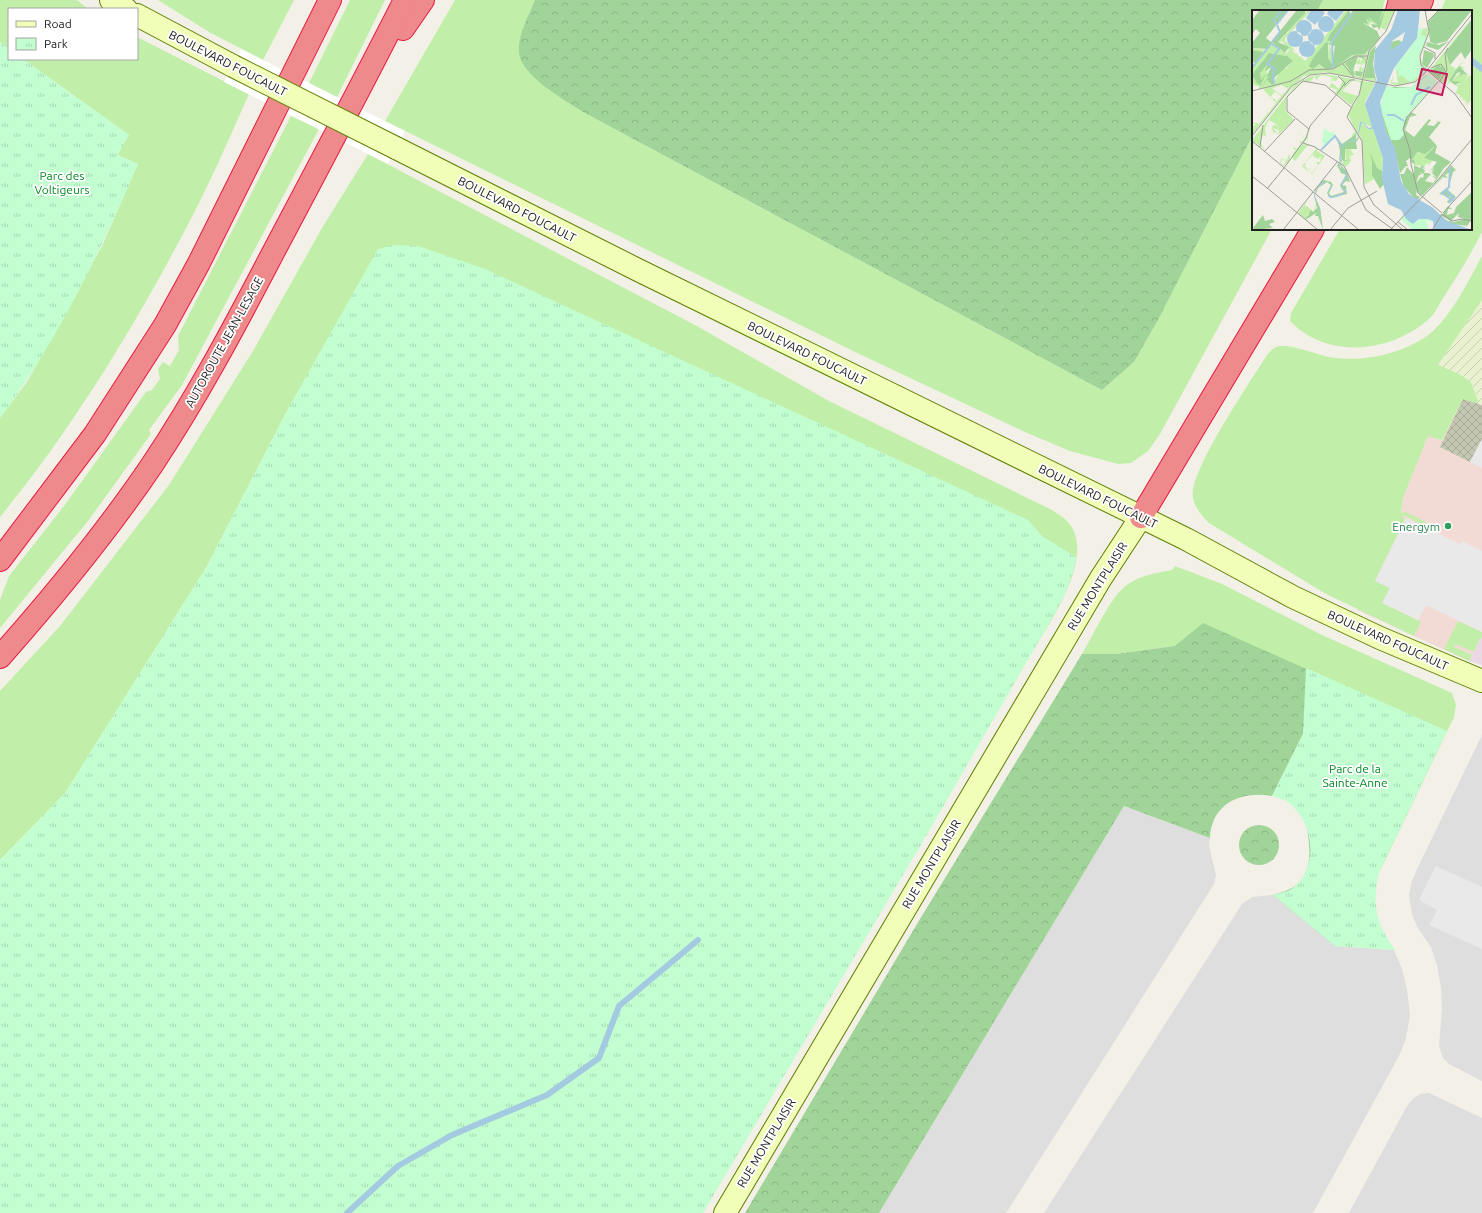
<svg xmlns="http://www.w3.org/2000/svg" width="1482" height="1213" font-family="Ubuntu,sans-serif">
	<style>
		.residential { fill: #dfdede }
		.commercial { fill: #f3dbd5 }
		.industrial { fill: #ebd8e5 }
		.construction { fill: url(#construction-cross-hatch) }
		.farmland { fill: url(#farmland-furrows) }
		.grass { fill: #c1efa9 }
		.forest { fill: url(#forest-crowns) }
		.park { fill: url(#park-tufts) }
		.parking { fill: #e9e9e9 }
		.pier { fill: #fff }
		.lines { fill: none; stroke-linecap: round; stroke-linejoin: round }
		.stream { stroke: #a4cae2; stroke-width: 6 }
		.secondary-casing { stroke: #5e7f00; stroke-width: 24 }
		.highway-casing { stroke: #e91a41; stroke-width: 24 }
		.secondary { stroke: #f0feb8; stroke-width: 22 }
		.highway { stroke: #ee898c; stroke-width: 22 }
		.secondary-bridge-casing { stroke: #5e7f00; stroke-width: 24; stroke-linecap: butt }
		.secondary-bridge { stroke: #f0feb8; stroke-width: 22 }
		.leisure-dot { fill: #2e9e5b; stroke: #fff; stroke-width: 1.5 }
		.labels { text-anchor: middle; dominant-baseline: central; stroke-width: 3.5; stroke-linejoin: round; paint-order: stroke }
		.street-label { font-size: 12px; fill: #212121; stroke: #fff }
		.park-label { font-size: 12px; fill: #038a23; stroke: #fff }
		.leisure-label { font-size: 12px; fill: #27864d; stroke: #fff; text-anchor: end }
		.inset-river { fill: none; stroke: #a4cae2; stroke-width: 2 }
		.inset-road { fill: none; stroke: #9e9d98; stroke-width: 1 }
		.view { fill: #c2185b; fill-opacity: 0.15; stroke: #c2185b; stroke-width: 2 }
		.inset-edge { fill: none; stroke: #212121; stroke-width: 2 }
	</style>
	<defs>
		<pattern id="construction-cross-hatch" width="8" height="8" patternUnits="userSpaceOnUse"><rect width="8" height="8" fill="#c4c7b1"/><path d="M0 0l8 8M0 8l8-8" fill="none" stroke="#a8ab98"/></pattern>
		<pattern id="farmland-furrows" width="10" height="10" patternUnits="userSpaceOnUse"><rect width="10" height="10" fill="#eaf1d1"/><path d="M-1 1l2-2M0 10L10 0M9 11l2-2" fill="none" stroke="#c8ceb3"/></pattern>
		<pattern id="forest-crowns" width="20" height="18" patternUnits="userSpaceOnUse"><rect width="20" height="18" fill="#a0d498"/><path d="M2 6a3 3 0 1 1 6 0M12 15a3 3 0 1 1 6 0" fill="none" stroke="#8ab683"/></pattern>
		<pattern id="park-tufts" width="24" height="20" patternUnits="userSpaceOnUse"><rect width="24" height="20" fill="#c2fed0"/><path d="M3 7l-1-3M5 7V3M7 7l1-3M15 17l-1-3M17 17v-4M19 17l1-3" fill="none" stroke="#a6d9b2"/></pattern>
	</defs>
	<rect width="100%" height="100%" fill="#f2f0e7"/>
	<g class="residential">
		<path d="M1482,735V1081L1449,1064L1443,1058L1439,1046L1442,1009L1441,988L1437,965L1431,947L1418,928L1412,915L1409,895L1412,881L1418,867Z"/>
		<path d="M1124,806L1210,838L1209,846L1216,875L1214,884L1006,1213H879Z"/>
		<path d="M1273,895L1335,946L1394,950L1402,969L1407,990L1410,1015L1406,1038L1400,1054L1313,1213H1044L1242,904L1252,897Z"/>
		<path d="M1429,1093L1482,1118V1213H1349L1407,1106L1413,1099L1420,1094Z"/>
	</g>
	<path class="commercial" d="M1463,399L1482,405V636L1469,661L1357,610L1401,514L1403,498L1428,435L1442,440Z"/>
	<path class="industrial" d="M1482,636V665L1469,661Z"/>
	<path class="construction" d="M1463,399L1482,405V439L1470,462L1440,447Z"/>
	<path class="farmland" d="M1482,300V405L1479,404L1471,382L1438,365Z"/>
	<g class="grass">
		<path d="M0,0H77L88,9H9V49L0,42Z"/>
		<path d="M158,0H294L263,60L209,32Z"/>
		<path d="M350,0H385L337,97L309,83Z"/>
		<path d="M455,0H535L523,29L526,69L540,82L583,112L1102,390L1134,362L1158,320L1253,135V229H1272L1160,434L1148,451L1131,463L1118,464L1070,451L1025,432L853,351L385,121Z"/>
		<path d="M1323,0H1385L1382,11H1317Z"/>
		<path d="M1445,0H1482V232C1471,254 1458,275 1445,295C1440,302 1436,312 1430,318C1392,353 1327,360 1290,321L1291,313L1340,229H1471V11H1441Z"/>
		<path d="M137,37L249,94C231,134 214,174 194,213C139,319 76,424 0,517V418L27,382L102,246L138,164L117,155L129,135L23,59H137Z"/>
		<path d="M291,116L319,129L182,385L149,430L151,434L88,521L0,628V600L9,576L64,506L146,392L152,390L160,379L158,369L163,362L170,366L179,350L178,336Z"/>
		<path d="M368,154L695,325L829,401L1050,509C1058,514 1066,518 1071,526C1094,561 1047,627 1029,657L289,407L207,566L65,793L0,860V691L60,626L169,485L253,351L322,228Z"/>
		<path d="M1482,256V300L1438,365L1459,374L1471,382L1479,404L1463,399L1442,440L1428,436L1403,498L1401,513L1406,512L1433,526L1432,530L1404,515L1402,517L1405,519L1375,581L1390,588L1383,603L1421,622L1414,636L1326,594L1209,523C1202,516 1195,508 1193,498C1188,472 1251,381 1267,355C1271,351 1274,346 1281,346C1292,345 1317,354 1329,357C1362,363 1405,354 1432,332C1453,313 1469,280 1482,256Z"/>
		<path d="M1175,566L1222,584L1322,635L1452,693L1456,705L1454,717L1379,873L1432,726L1175,646L1116,654H1082C1094,634 1107,604 1123,588C1136,576 1156,573 1172,570Z"/>
		<path d="M1458,621L1482,632V638H1480L1474,652L1455,644L1454,647L1472,655L1469,661L1444,649Z"/>
	</g>
	<g class="forest">
		<path d="M535,0H1323L1317,11H1253V135L1158,320L1134,362L1102,390L583,112C564,99 522,77 519,53C517,36 529,15 535,0Z"/>
		<path d="M1203,623L1432,725L1335,946L1273,895C1286,891 1299,888 1305,874C1313,857 1308,842 1307,823C1304,794 1304,764 1303,734L1272,796C1241,790 1211,804 1210,838L1124,806L879,1213H745L920,919L1082,654H1116L1175,646Z"/>
		<circle cx="1259" cy="845" r="20"/>
	</g>
	<g class="park">
		<path d="M0,42L9,49V59H23L129,135L118,155L138,164C100,252 58,341 0,418Z"/>
		<path d="M394,245L418,246L485,269L1028,520L1042,536L1076,557L1074,569L1063,599L929,831L703,1213H0V860L65,793L207,566L289,407L378,249Z"/>
		<path d="M1306,668L1447,731L1379,872C1372,905 1375,922 1395,950L1335,946L1273,895C1279,893 1289,892 1293,888C1320,867 1314,819 1286,801C1282,799 1276,797 1272,796L1303,734Z"/>
	</g>
	<g class="parking">
		<path d="M1482,439V468L1470,462Z"/>
		<path d="M1406,518L1460,544L1462,541L1482,551V632L1426,605L1418,620L1382,603L1390,588L1375,581Z"/>
		<path d="M1436,866L1482,887V949L1429,925L1437,910L1419,900Z"/>
	</g>
	<path class="pier" d="M241,49L405,131L388,164L224,82Z"/>
	<g class="lines">
		<g class="stream">
			<path d="M1471,60L1482,69"/>
			<path d="M347,1213L398,1166L452,1135L547,1095L599,1058L619,1006L698,940"/>
		</g>
		<defs>
			<g id="secondary">
				<path d="M111,0L126,9"/>
				<path d="M137,15L233,66"/>
				<path d="M396,148L638,270L1186,539L1293,597L1380,638L1482,681"/>
				<path d="M725,1213L1101,578L1141,517"/>
			</g>
			<g id="highway">
				<path d="M1397,11L1400,0"/>
				<path d="M1417,11L1422,0"/>
				<path d="M403,29L423,0"/>
				<path d="M1141,517L1313,229"/>
				<path d="M0,560L95,434L165,325L199,263L330,0"/>
				<path d="M0,657C54,596 106,533 152,465C198,396 237,322 275,249C319,166 363,83 405,0"/>
			</g>
		</defs>
		<use href="#secondary" class="secondary-casing"/>
		<use href="#highway" class="highway-casing"/>
		<use href="#secondary" class="secondary"/>
		<use href="#highway" class="highway"/>
		<defs>
			<path id="secondary-bridge" d="M233,66L396,148"/>
		</defs>
		<use href="#secondary-bridge" class="secondary-bridge-casing"/>
		<use href="#secondary-bridge" class="secondary-bridge"/>
	</g>
	<circle class="leisure-dot" cx="1448" cy="526" r="4"/>
	<g class="labels">
		<g class="street-label">
			<text transform="translate(228 63) rotate(27)">BOULEVARD FOUCAULT</text>
			<text transform="translate(517 209) rotate(27)">BOULEVARD FOUCAULT</text>
			<text transform="translate(224 342) rotate(-61)">AUTOROUTE JEAN-LESAGE</text>
			<text transform="translate(807 353) rotate(26)">BOULEVARD FOUCAULT</text>
			<text transform="translate(1098 496) rotate(26)">BOULEVARD FOUCAULT</text>
			<text transform="translate(1097 586) rotate(-58)">RUE MONTPLAISIR</text>
			<text transform="translate(1388 640) rotate(24)">BOULEVARD FOUCAULT</text>
			<text transform="translate(931 864) rotate(-59)">RUE MONTPLAISIR</text>
			<text transform="translate(766 1143) rotate(-59)">RUE MONTPLAISIR</text>
		</g>
		<g class="park-label">
			<text x="62" y="175">Parc des<tspan x="62" dy="14">Voltigeurs</tspan></text>
			<text x="1355" y="768">Parc de la<tspan x="1355" dy="14">Sainte-Anne</tspan></text>
		</g>
		<g class="leisure-label">
			<text x="1440" y="526">Energym</text>
		</g>
	</g>
	<g transform="translate(1252 10)">
		<rect width="220" height="220" fill="#f2f0e7"/>
		<path d="M56,0H59L33,29V31L40,37L43,41L36,39L30,31L26,33ZM94,0H97L80,21L75,30L84,19L78,36L83,55H80L76,48L77,34L74,32L61,49L73,60H81L85,57L80,59H77L100,45L115,43L119,37L128,27L118,42L112,68H120L123,71L124,69V72L111,69L117,43L120,36L115,45H107L102,46L87,55L103,46L108,45L115,46V48L113,56L112,52L111,55L105,54L103,51L101,59L98,58L101,51H105L108,48L109,54L110,48L114,49L112,46L102,47L93,53L99,63L103,65L101,60L103,57L102,61H105L103,66L109,67L111,63L107,61L108,56L111,58L109,62L113,57L110,69L74,62L52,66L39,77L0,125V117L4,115L0,112L7,114L24,93L11,79L18,76L7,79V76L0,75H3L0,73V58L3,55L0,57V53L3,54L11,42L0,40V38L13,40L20,33L34,44L38,39L44,44L47,42L45,45L48,47L50,45L49,47L53,51ZM17,43L22,44L3,68L0,66ZM23,44L34,46L40,52L34,59L31,57L20,75L15,70L18,65L14,62L19,56L14,59L19,50L10,60ZM30,75L36,79L26,90L24,92L23,89L17,88L23,82L20,79L29,86L32,82L29,85L20,78ZM131,0H143L133,20L119,12L116,16L102,4L113,11L120,3L117,6L126,12ZM220,8L196,40L195,48L220,17L217,21L220,26L216,22L196,48L198,55L204,59L213,49L208,56L213,58L210,59L213,62L207,57L192,75L196,68L191,73L176,62ZM175,18L176,25L167,48L174,61L163,71L146,76L138,73L142,65L140,72L146,73L144,60L150,49L155,46L170,19ZM168,43L166,52L171,61L156,71L152,66ZM209,61V67L211,64L216,66L210,74L218,65L220,68V89L214,96L215,91L212,93L214,90H210L211,87L208,88V85L203,83L209,75L204,81L206,77L198,72L194,76L197,70L203,75L209,74L200,71ZM73,64L110,71L108,78V72L101,70L90,81L106,86L99,95L80,80L83,82L86,80L77,77L80,73L87,79L91,70L85,67L86,69L84,71H82V68L79,73L80,67L69,65L64,70L63,66L59,71L48,73L34,87V101L42,110L26,125L27,120L21,118L26,124L22,122V124L20,119L21,115L27,116L17,110L13,118L14,126L11,125L8,133L13,140L0,130L43,75L57,67ZM110,71L123,73L113,92L120,117L108,112L105,125L100,127L101,123L104,122L96,104L107,86ZM109,112L116,119H121L131,148L130,165L113,174L110,130L106,122ZM56,119V128L48,137L51,134L60,136L66,139L65,141L73,146L60,164L57,161L60,163L66,155L64,152H68L69,146L66,149L61,146L62,143L53,153L54,155L51,156H53L56,160L51,157L55,161L57,159L55,157L57,159L60,156L56,161L50,156L64,139L62,136H55L43,151L40,147L41,144L39,146L37,145L38,147L37,151L34,155L36,151L32,156H31L28,153L29,149L31,148L28,154L31,156L34,151L31,149L35,150L37,144L39,146L44,140L41,138L42,137L45,139L49,134L47,130L50,132L53,129L46,122L54,129ZM97,137L102,145L98,146L99,151L94,157L89,153L94,150L93,139ZM172,140H180L172,149H181L186,153L181,150L175,157L177,155L175,153L173,156L162,155L160,148L165,142L168,144ZM55,191L53,195L61,201L64,196H62L66,194L62,201L61,202L58,200L55,206L53,207L57,212L46,203Z" fill="#c1efa9" fill-rule="evenodd"/>
		<path d="M8,0H36L14,28L19,32L45,0H53V3L56,0L26,32L37,37L33,43L20,32L15,39L0,38V33L8,23L4,19L0,24V10ZM97,0L99,5L101,0H131L127,12L133,0L127,21L126,17L121,18L119,14L126,15L116,7L119,12L114,9L116,14L111,13L125,21L128,28L113,44L100,45L82,58L77,59L73,60L68,59H73L67,54L61,59L57,56L61,48L74,32L78,34L79,31H75L78,24ZM80,31V36H83L80,54L76,48V34L79,35ZM187,0H220L195,31L184,34L178,32L176,12ZM220,9V39L213,49L209,42L198,55L194,43L196,39ZM147,30L150,32L146,36L138,41L139,32ZM197,31L186,40L174,36L175,32L187,35ZM124,35L121,54L124,71L121,68H112L118,42ZM0,40L11,42L0,58L3,53L0,51ZM172,40L181,43L182,46L175,58L170,54ZM17,43L35,46L41,51L22,68V74L20,75L15,70L9,77L8,78L18,65L14,68L19,57L13,61L16,54L8,63L9,70L14,64L8,76L6,73L3,75L5,73L0,65ZM111,46L114,49L113,55V49L106,47L101,60L103,65L104,61L111,62L109,67L100,64L93,53L102,47ZM187,55L193,60L187,69L178,62ZM207,56L216,65L211,64L208,67L209,62L205,63L200,71L209,72L203,75L197,70ZM175,64L152,112L151,115V124L152,112L159,102L165,105L158,107L153,120L162,127L177,109L179,110L175,115L182,116L186,112L183,111L189,112L177,127L185,136L183,143L199,152L192,158L183,172L171,185H168L165,179L164,185L168,187L165,191L152,177L148,164H152L155,157L162,165V155L168,158L170,155L174,159L170,157L173,161L171,164L167,161L170,164L167,165L164,173L169,167L171,168L172,163H176L179,164L173,171L181,173L184,169L179,165L185,168L180,163L184,158L179,163L182,157L177,162L185,152L172,148L183,136L173,144L165,142L160,150H162L163,154L159,152V147L154,151L156,156H154L148,163L142,137L134,122L128,98L138,77H160ZM108,113L107,128L104,132L105,139H93V150H97L92,151L93,154L91,150L89,152L90,145L87,152L88,141L85,127L90,134L104,124V130L95,132L103,131L107,126ZM117,141L125,158L130,161L132,174L128,179L120,165V151ZM87,153V156L89,159L88,154L95,162L98,172L94,171L90,175L94,176L95,184L78,188L75,183L79,175L75,172L66,178L64,184V180L70,171L72,170L79,172L81,175L77,183L79,186L92,182L88,176L94,165L89,163L85,155ZM199,155L204,160L201,162L196,180L204,187L197,193L195,192L199,187L187,184L196,177L198,162L193,165L196,168L191,167L179,179ZM220,182V209L215,216L201,214L193,210L202,212L213,209L206,207L207,203L199,211L188,205L191,204L196,196L200,199H196L195,205L202,203L204,197ZM62,185L68,198L71,220L66,206H63L64,203L55,209L53,207L56,206L58,200L61,202L65,198ZM11,205L13,211L20,209L23,212L17,214L21,218L3,220L1,218Z" fill="#a0d498" fill-rule="evenodd"/>
		<path d="M167,18L171,19L169,25L175,27L166,48L172,62L159,72L149,65L146,67V61L142,59L163,31ZM176,64L186,72L154,107L151,116L152,125L147,130H139L128,98L131,83L135,76L143,78L160,77ZM72,118L79,123L81,121L83,125L72,136L70,131ZM151,205L161,214L168,209H176L180,210L181,212L174,210L177,220H161L150,210Z" fill="#c2fed0"/>
		<path d="M59,0H70L73,3L63,15L54,8ZM77,0H93L84,11L75,4ZM146,0H168L165,28L142,58L128,92L134,122L143,138L149,171L157,184L180,197L195,211L220,220H182L181,211L176,209H167L161,214L154,209L149,200L136,194L130,169L131,148L121,119H116L110,112L105,129L103,131L94,133L90,140V146L88,157L94,163L95,167L89,176L94,180V183L87,186L81,188H78L76,186V183L79,175L74,171L64,179L63,186L68,198L71,220L67,196L62,187L63,179L70,172L74,171L80,176L76,183L79,187L93,182L88,175L94,165L87,156L90,139L93,133L105,129L108,112H111L117,118L120,117L113,94L125,70L122,58L123,40L139,20ZM153,22L150,32L138,41L140,31ZM66 14a8 8 0 1 1 16 0a8 8 0 1 1-16 0ZM44 18a8 8 0 1 1 16 0a8 8 0 1 1-16 0ZM56 27a8 8 0 1 1 16 0a8 8 0 1 1-16 0ZM35 29a8 8 0 1 1 16 0a8 8 0 1 1-16 0ZM47 39a8 8 0 1 1 16 0a8 8 0 1 1-16 0Z" fill="#a4cae2" fill-rule="evenodd"/>
		<path class="inset-river" d="M25,14L36,0M24,15L22,10L30,0M80,31L101,2M80,31L81,58M20,32L28,22L25,15M19,33L27,39L15,54L23,59L21,63L22,74M0,58L19,34M159,95L164,85L178,77M135,105H142L152,111M69,140L83,126L90,137M194,180L202,188L200,191M197,193L200,190L190,183L197,177L198,157"/>
		<path class="inset-road" d="M173,0L177,22L168,46L169,55L203,84L220,108M176,11L187,0M172,37L183,43V49M90,53L102,67M179,58L189,54L194,62M186,72L155,107L151,119L158,140L159,154L166,183L190,203M187,72L195,60L193,44L196,38M92,76L98,70H103M0,81L39,71L57,60L81,59L103,46H116M85,84L93,73L86,66M101,94L95,107L110,131L112,177L122,195L151,220M101,94L107,85L117,41L134,21L143,0M57,119L35,101V87L51,71L73,75L99,97M0,126L40,76L58,65L77,63L143,76L163,72L172,64L220,4M0,131L107,220M51,133L63,137L92,156L114,200L142,220M8,137L11,115M12,142L43,109M32,158L54,128L58,116L85,84M1,167L14,177M14,177L66,220M15,179L32,158M62,181L85,152M191,203L220,171M190,204L200,211L210,209L220,211M146,212L156,220M31,220L61,182M78,220L96,198L125,181M138,220L179,178L220,129M180,220L190,204"/>
		<path class="view" d="M170,59L195,64L190,85L165,79Z"/>
		<rect width="220" height="220" class="inset-edge"/>
	</g>
	<rect x="8" y="8" width="130" height="52" fill="#ffffff" stroke="#a6a6a6"/>
	<rect x="16" y="21" width="20" height="6" fill="#f0feb8" stroke="#a6a6a6"/>
	<text x="44" y="28" font-size="12" fill="#212121">Road</text>
	<rect x="16" y="38" width="20" height="12" fill="url(#park-tufts)" stroke="#a6a6a6"/>
	<text x="44" y="48" font-size="12" fill="#212121">Park</text>
</svg>
